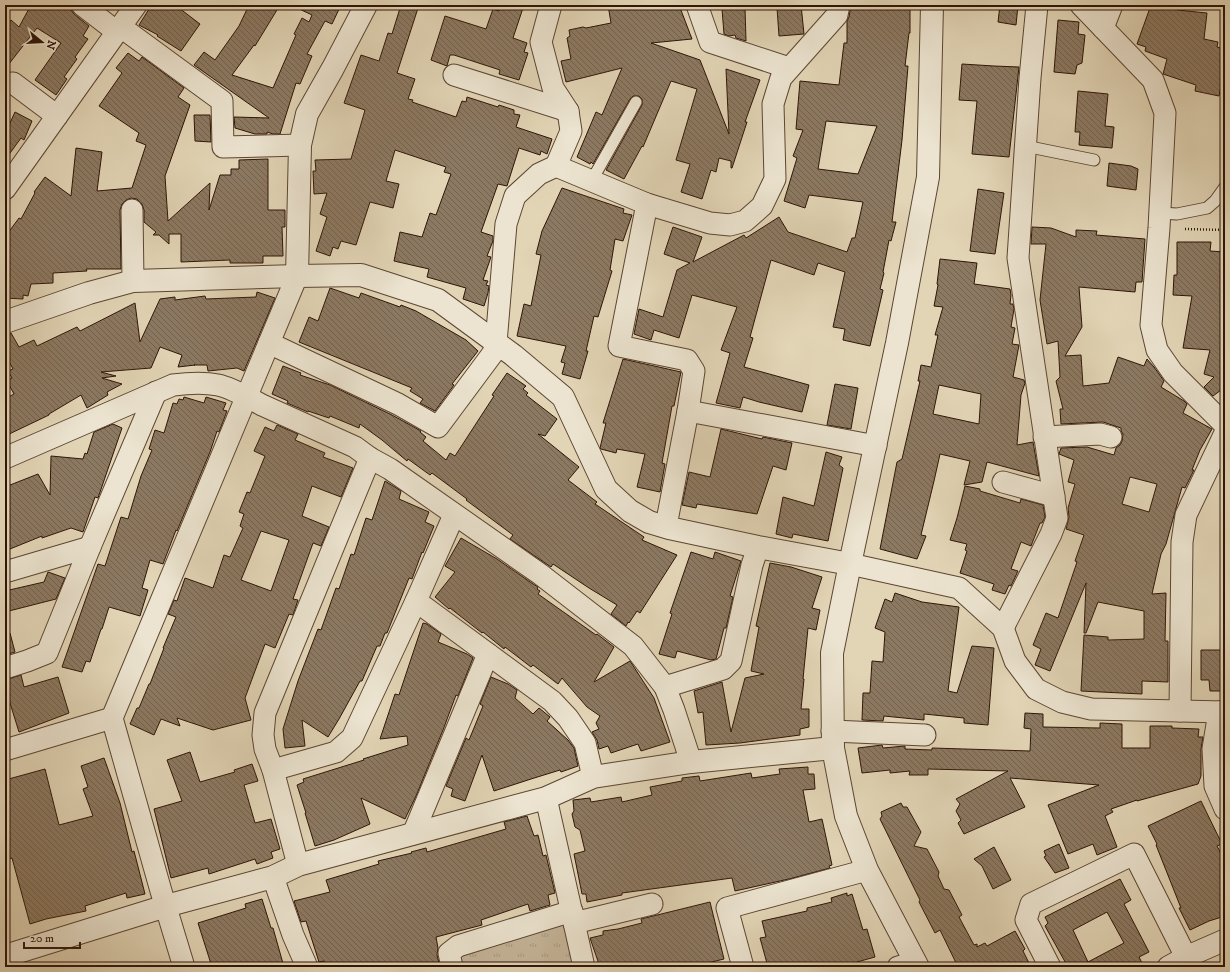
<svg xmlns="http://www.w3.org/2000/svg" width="1230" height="972" font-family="'IM FELL DW Pica',serif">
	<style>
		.park { fill: url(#park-tufts); stroke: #7a6450 }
		.building { fill: url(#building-back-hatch); stroke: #2f1507; fill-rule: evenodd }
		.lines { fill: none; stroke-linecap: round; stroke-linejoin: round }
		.service-casing { stroke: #5c4533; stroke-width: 13 }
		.minor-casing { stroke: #5c4533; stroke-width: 23 }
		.tertiary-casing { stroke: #5c4533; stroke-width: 24 }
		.path { stroke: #2f1507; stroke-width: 2.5; stroke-dasharray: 1 2; stroke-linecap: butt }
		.service { stroke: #ece4d0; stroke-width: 11 }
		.minor { stroke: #ece4d0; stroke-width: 21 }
		.tertiary { stroke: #ece4d0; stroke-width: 22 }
	</style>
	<defs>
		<pattern id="park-tufts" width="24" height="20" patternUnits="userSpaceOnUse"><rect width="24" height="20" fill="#c4b498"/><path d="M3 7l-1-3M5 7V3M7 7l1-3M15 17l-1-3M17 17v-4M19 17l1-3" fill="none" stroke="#a99a82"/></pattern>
		<pattern id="building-back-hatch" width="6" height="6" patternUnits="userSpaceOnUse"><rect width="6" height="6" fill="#8c7962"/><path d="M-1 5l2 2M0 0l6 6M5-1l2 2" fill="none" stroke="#73624f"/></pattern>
	</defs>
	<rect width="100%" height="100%" fill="#e2d5b6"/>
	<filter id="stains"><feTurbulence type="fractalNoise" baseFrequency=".005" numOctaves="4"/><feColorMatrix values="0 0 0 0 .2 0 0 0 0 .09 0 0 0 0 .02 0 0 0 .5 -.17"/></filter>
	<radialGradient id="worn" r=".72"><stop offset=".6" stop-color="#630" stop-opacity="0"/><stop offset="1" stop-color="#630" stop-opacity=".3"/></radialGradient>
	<path class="park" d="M557,922L567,926L578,967H457L462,952Z"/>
	<g class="building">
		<path d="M31,5H70L71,10L74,14L89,26L83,36L88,39L75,57L77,59L64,77L67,79L56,95L35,80L61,43L37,28L5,69V28L11,20L19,27Z"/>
		<path d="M157,5H175L200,24L181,51L157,36L158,35L139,25L149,9L153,10Z"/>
		<path d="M249,5H280L255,46L254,45L232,75L273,88L296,35L294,34L302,18L309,22L312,15L291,5H341L332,24L325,21L307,54L312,56L300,84L296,83L280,134H273L267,132V134H255L235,128L234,117L269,118L194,65L204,52L215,60L239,26Z"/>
		<path d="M401,5H419L397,73L415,79L408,99L413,100L412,102L456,117L462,101L466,102L467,97L498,107L499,105L514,110V114L520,115L516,127L552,139L547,154L541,151L540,155L519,148L507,186L498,184L481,232L493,236V241L487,256L491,257L483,280L488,281L486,285L489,286L488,293L484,306L463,299L466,288L427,277L429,269L394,261L400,232L422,237L430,213L436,215L451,174L444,172L446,167L395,150L386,181L399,184L393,208L370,202L356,245L341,241L338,249L333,247L330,256L316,251L327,217L320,214L327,193L314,194L313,171H316L315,160L351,159L365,110L344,103L361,55L379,61L388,33L392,34Z"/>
		<path d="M501,5H524L513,38L527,43L524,52L528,53L519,80L499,74L500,70L454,55H450L447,66L431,60L445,16L486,29L493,9L499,11Z"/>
		<path d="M608,5H679L692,39L651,43L700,60L729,134L726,69L760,80L745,122H747L732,168H731V161L719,158L716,172L711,170L702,199L681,192L690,164L676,160L697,89L671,81L643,147L642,146L624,179L606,170L642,105V99L639,96H633L630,99L593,164L591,162L590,164L577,157L596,112L602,115L622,68L566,82L561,61L571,59L567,38L570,36L569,30L583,27L586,28L611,23Z"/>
		<path d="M801,5L804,34L779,36L777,8Z"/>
		<path d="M851,5H910V33H909L905,66H908L902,140L892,222H896L891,241L889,240L883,272L884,273L880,289L883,290L870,346L843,340L845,329L833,327L845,272L818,263L814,275L771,260L750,337L753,338L744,367L809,385L802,412L759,402L743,397L740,408L716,403L730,353L721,350L737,307L692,295L679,338L654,330L651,340L634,334L639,309L663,317L677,270L690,263L664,254L673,227L702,237L693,262L744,235L746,238L779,217L788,232L847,252L852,238H855L863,202L809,195L805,208L784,201L797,158L793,156L803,130L796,129L800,81L839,85L844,43H847V21L849,17ZM826,121L877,126L858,174L818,169Z"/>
		<path d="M1000,5H1018L1016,25L998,22Z"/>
		<path d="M1151,5H1178L1177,10L1207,13L1204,39L1218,42L1217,47L1225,49V66L1219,96L1195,91L1196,85L1163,74L1167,59L1145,51L1146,47L1137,44Z"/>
		<path d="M745,8L746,41L736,38L735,35L729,36L724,34L722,9Z"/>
		<path d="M1058,20L1079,22L1078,34L1085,35L1082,63L1077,65L1075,74L1054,72Z"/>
		<path d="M128,53L139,61L142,57L184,88L178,97L190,105L165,176L168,221L210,183L209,210L220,175H231V169H239V160L268,159V210H285V227H282L283,256H263V263H230V260L181,262V234H169V244L159,235H153L156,232L144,222V210L142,204L137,199L131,198L126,200L122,204L120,210L121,269H86L87,271L53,273V283L31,284L28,296L23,295V299L5,298V237L19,218L21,219L35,193L34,192L45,177L71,196L76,148L102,152L97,191L132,188L146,145L136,141L139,133L99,106L122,73L116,68Z"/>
		<path d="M962,64L994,66L1019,67L1009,157L972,154L977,101L959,100Z"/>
		<path d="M1078,91L1108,94L1105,126L1114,127L1112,148L1079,145L1080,132H1075Z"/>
		<path d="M15,112L32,121L24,140L21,138L5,160V134Z"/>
		<path d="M194,115H210L211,142L195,141Z"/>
		<path d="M1109,163L1131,166L1138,169L1136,190L1107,186Z"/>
		<path d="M562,188L624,209L623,213L632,215L623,241L615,239L610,270L612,271L598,317L594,316L586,351H588L580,379L562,374L565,363L561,362L566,346L517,336L524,304L531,306L541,255L536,254L542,231Z"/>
		<path d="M978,189L1004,193L995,254L970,251Z"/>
		<path d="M1032,227L1051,228L1076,237V230L1097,231L1096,235L1145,239L1142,282H1136L1135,292L1079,287L1082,327L1065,356L1081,355L1083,386L1109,383L1118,357L1144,366L1147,359L1154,367L1164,381L1161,387L1184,401L1187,404L1183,413L1212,429L1200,450L1192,470H1194L1185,488L1182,487L1166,544L1161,554L1152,594L1166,593L1165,641H1168V682L1142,681V694L1081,691L1084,635L1108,637V640L1144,639V611L1098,602L1086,633H1084L1086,583L1050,671L1035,665L1041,649L1033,645L1046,613L1058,618L1077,562L1075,561L1084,535L1066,529L1069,517L1068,508L1075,484L1068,482L1074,460L1059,454L1061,448L1087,447L1114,455L1116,448L1120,445L1122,441L1123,434L1121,431V428L1103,422L1061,424L1060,409H1063L1056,381L1060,377L1058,341L1047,344L1040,300L1046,244H1031ZM1130,477L1157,484L1149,512L1122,504Z"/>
		<path d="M1177,242H1211L1210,251L1225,252V387L1213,396L1204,387L1214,377L1204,374L1210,350L1183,348L1192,296L1173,295L1174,275H1177Z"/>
		<path d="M940,259L977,263L974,284L1010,289L1011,295L1010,304H1013L1014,309L1011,327L1015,328L1012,344L1019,345L1013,377L1024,380L1025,383L1021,395L1017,445L1033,442L1039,476L987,462L982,482L964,485L970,461L940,454L934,481L921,535L926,536L917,559L880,549L897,462L902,459L920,381H918L921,365L931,367L938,335H935L943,307L934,306L938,285L937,284ZM939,385L981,394L979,424L933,414Z"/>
		<path d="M330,288L359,298L361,293L400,307L401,305L416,311L466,340L478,351L452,384L454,385L435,411L420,403L423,399L410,391L412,388L299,342L309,317L318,321Z"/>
		<path d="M257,292L275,298L244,371L237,368L208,371L207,365H194H195L178,367L182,355L160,347L151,368L101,372L116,376L102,378L122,384L107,392L108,395L87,408L81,395L49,414V415L5,436V399L14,394L7,381L12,378L8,371L13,369L5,354V334L11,333L19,347L34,340L37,346L77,327L80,331L135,303L140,342L160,299L175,297V300L205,296L206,299L256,297Z"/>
		<path d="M623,359L681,372L674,406H672L662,463L665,464L660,492L637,487L645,454L617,449L616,453L601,449L600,448L606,423H603Z"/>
		<path d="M283,366L301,373L300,375L330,385L392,415L421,431L420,432L426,437L423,441L446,460L450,453L455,456L494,396L492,395L507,373L526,386L523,389L528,393L526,395L557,419L545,436L538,434L579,467L568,480L597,502L595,504L644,537L642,540L677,555L640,613L637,611L629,623L628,622L626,626L611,614L617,605L589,588L553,564L551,567L510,539L513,535L466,500L467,499L432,473L430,475L408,459L407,461L382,440L360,424L359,428L330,416L329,418L308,411V412L287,403L288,401L272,394Z"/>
		<path d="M835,384L858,388L851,429L827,425Z"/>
		<path d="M184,397L204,403L206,397L226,403L223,410L227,411L219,432L217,431L210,452L177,531L176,530L163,564L150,560L142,588L148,590L140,616L109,607L102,629H101L90,662L86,661L82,672L62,667L98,564L105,566L121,517L128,519L141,476L152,450L149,449L155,430L164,433L173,403L177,404L179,399L183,400Z"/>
		<path d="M113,424L122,428L98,498L95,497L83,532L71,528L42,538V536L5,551V487L38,474L50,495L51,456L83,459L85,453L87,454L94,432Z"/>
		<path d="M277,425L298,434L295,440L325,453L323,457L353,468L341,497L312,486L302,516L329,527L321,546L313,543L293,599L298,600L293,615L289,614L275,648L265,644L245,698L251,720L213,730L177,718L180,726L161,719L154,735L130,724L137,708H139L149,684H150L164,648H163L176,617L168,614L174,600L177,601L185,578L213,588L224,555L230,557L243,528L240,526L244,514L239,512L247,492L250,493L265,456L254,451L265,427L274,431ZM261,531L289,540L271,591L241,580Z"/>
		<path d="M721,429L762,439L763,437L792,443L786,470L773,466L757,514L697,504L696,508L682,505L689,472L710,477Z"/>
		<path d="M826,452L842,457L839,465L843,468L828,541L793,534L792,538L776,534L783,497L814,506Z"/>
		<path d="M385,481L401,491L399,499L429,512L425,522L434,526L423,553L422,552L412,579L409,578L387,633H385L380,646H377L362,681H360L339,719L328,737L302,720L305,746L285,748L283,729L298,681L318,629L321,630L336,588L339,589L351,554L354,555L366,518L372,520Z"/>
		<path d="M965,486L980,489V491L1020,503L1021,499L1043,505L1045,517L1042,523H1040L1031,546L1021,542L1011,569L1018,571L1011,586L1009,585L1005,594L992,590L994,584L960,573L967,551L965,550L967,544L950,540L957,518Z"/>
		<path d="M461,538L497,559L533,584L538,587L537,589L540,591L538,594L596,635L597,634L614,647L594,682L630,661L654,698L670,742L641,751L638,744L611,753L608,746L599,749L597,740L592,732L599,729L596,723L600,716L587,707L562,678L558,684L533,665L531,667L505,647L504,649L483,632L482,633L450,608L449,609L435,597L455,572L445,566Z"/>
		<path d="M691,552L713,559L715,552L741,561L730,596L733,597L726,628H724L716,659L711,660L677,651L675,658L659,654L672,614L670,613Z"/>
		<path d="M770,563L791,567L822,577L812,608L820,610L816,630L808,628L803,679H804L801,709H809V727L800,729V735L740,743L706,745L703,712L698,713L694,691L722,682L731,732L745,678L764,674L751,671L759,627L756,626Z"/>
		<path d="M48,572L65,578L56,599L5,612V591L44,582Z"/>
		<path d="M895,593L922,602L959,607L948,691L957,693L972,646L994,648L988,725L964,723V718L924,714V720L884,716L883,721L862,720L863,693H870L872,661L883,662L885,632L875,628L885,599L892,602Z"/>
		<path d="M423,623L427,624L441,634L438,642L467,654L473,658L458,696L456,695L443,730L416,796L405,819L361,798L370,824L334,840L315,846L305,813H306L297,785L304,782L303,779L364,760L363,759L408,745L407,736L380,739L395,694L399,695Z"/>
		<path d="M10,633L15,652L5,655V634Z"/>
		<path d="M1201,650H1222V656H1225V691H1210L1209,680H1201Z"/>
		<path d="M21,675L24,687L58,677L69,713L19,732L5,687V680Z"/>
		<path d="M491,677L508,684L517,690L515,698L533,714L539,708L550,717L547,721L568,740L574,748L578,766L561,772L560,770L531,779L494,791L482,755L465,801L451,796L453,789L446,786L466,738L469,740L483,706L480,704Z"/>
		<path d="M1025,713L1043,714V727L1100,728V723L1122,724V748H1150V726H1172V728L1199,729L1198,737H1203L1201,749V776L1198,784L1137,801V800L1111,809L1113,812L1105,816L1117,847L1097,855L1093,844L1068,854L1048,805L1099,785L1010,778L1025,807L964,834L958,823L961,820L956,811L960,804L956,799L1008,771L928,769V775H909L910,771L890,773V770L862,773L858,748L882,745L883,748L905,746V749L932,750V748L1030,751L1031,729L1024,728Z"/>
		<path d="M190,752L200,782L235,772L234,770L252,764L258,781L244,785L255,823L271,819L280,849L271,852L273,858L257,864L255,859L209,874L208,868L171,878L154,809L182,801L167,760Z"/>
		<path d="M104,758L120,803L132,852L134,851L145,894L127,898L126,893L85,906L86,911L46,919L30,924L12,858L5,860V780L45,769L59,825L93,816L83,789L88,787L81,766Z"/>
		<path d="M808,767V774H814L815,789L803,790L809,822L822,819L832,865L829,866L830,868L789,879L735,891L732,878L622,893V895L587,902L586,894H582L574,854L585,851L580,830L575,827L572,814L574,811L573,800L590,798L591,802L621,797L622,802L652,795L650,787L682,781V778L699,776L700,781L751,773L752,778L780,774L779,769Z"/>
		<path d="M1201,801L1222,844L1217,846L1225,861V916L1209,921L1190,930L1179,908H1181L1156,845L1157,844L1148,826Z"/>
		<path d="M901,803L903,807H907L921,832L914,846L927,849L939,872L938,876L944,889L949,890L962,915L959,917L974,945L977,944V947L985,943L987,946L1015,931L1025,949L1023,951L1031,967H958L940,930L935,933L919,902L920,900L880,819L882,816L881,812Z"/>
		<path d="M527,816L534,836L538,835L543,856L546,855L555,893L548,895L550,905L530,911L528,904L481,920L482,925L436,937L438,948L437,955L440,967H325L324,961L319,962L306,921L301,922L294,901L330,892L326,880L379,864L378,861L412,853L411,852L426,848L427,852L506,829L504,822Z"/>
		<path d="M1059,844L1069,868L1055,873L1044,857L1046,856L1044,851Z"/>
		<path d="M994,847L1011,880L993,889L982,866L974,859Z"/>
		<path d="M1120,879L1131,900L1124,904L1149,952L1139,957L1144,967H1068L1045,926L1048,923L1045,917ZM1107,912L1124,943L1088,962L1073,930Z"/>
		<path d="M847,893V896L852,894L863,930L867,929L875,957L839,967H768L760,938L766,937L762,921L807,911V908L832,902L831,898Z"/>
		<path d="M262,899L271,928H273L284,967H212L198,923L246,908L245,904Z"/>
		<path d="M710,902L724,959L691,967H600L590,938L603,935V931L618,929L642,923L641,919Z"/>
	</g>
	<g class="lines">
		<defs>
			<g id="service">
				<path d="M1025,146L1094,160"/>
				<path d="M592,180L636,102"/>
				<path d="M1160,213L1177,214L1207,208L1215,201L1225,187"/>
			</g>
			<g id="minor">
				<path d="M82,5L117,32"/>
				<path d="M697,5L710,42L789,68"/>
				<path d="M1081,5L1153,80L1165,113L1159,228L1151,325L1157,350L1173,373L1225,425"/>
				<path d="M121,27L222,101L223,147L300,145"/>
				<path d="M1103,28L1112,5"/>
				<path d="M454,75L568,111"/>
				<path d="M13,83L57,116"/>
				<path d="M556,166L647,204L710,223L730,225L745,221L762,206L775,179L773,104L781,78L837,15L839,5"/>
				<path d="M5,189L136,5"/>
				<path d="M647,204L619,346L687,360L694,371L688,411"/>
				<path d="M132,210L133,281"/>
				<path d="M269,343L398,404L438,427L493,353L496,343L506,224L515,196L539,174L556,166L571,131L568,111L553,88L541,42L551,5"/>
				<path d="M1044,437L1100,434L1111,437"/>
				<path d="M5,458L173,385C188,383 204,382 218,385C232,388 249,398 262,405L355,447L370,458L390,469L540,574L633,646L665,687L674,710L691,762"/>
				<path d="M1003,482L1054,496"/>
				<path d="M666,526L688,411L876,446"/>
				<path d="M850,564L959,588L1003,628L1015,661L1036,689L1062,702L1091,709L1225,712"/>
				<path d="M5,572L90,547"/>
				<path d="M416,601L552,701L568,718L585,743L593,777"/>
				<path d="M1003,628L1051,534L1057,518L1018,258L1030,78L1037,5"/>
				<path d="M5,668L27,661L47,653L90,547L156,392"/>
				<path d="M665,687L723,669L731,661L752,565L758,547"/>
				<path d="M1180,711L1182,542L1186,515L1225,433"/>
				<path d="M1219,712L1213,749L1215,786L1225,809"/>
				<path d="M832,731L925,735"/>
				<path d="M5,750L112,718"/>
				<path d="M273,770L336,752L352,738L416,601L454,515"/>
				<path d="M546,798L584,967"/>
				<path d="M413,834L488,654"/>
				<path d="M298,865L273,770L265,749L263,735L265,713L370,458"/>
				<path d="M273,877L293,935L307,967"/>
				<path d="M574,923L652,904"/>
				<path d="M184,967L161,891L112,718L297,276"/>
				<path d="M452,967L449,953L458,946L572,911"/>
				<path d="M743,967L727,908L867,870"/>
				<path d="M898,967L915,962"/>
				<path d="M1050,967L1026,920L1031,904L1134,854L1186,957"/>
				<path d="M1168,967L1186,957L1225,940"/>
			</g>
			<g id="tertiary">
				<path d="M297,276L300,145L307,114L333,68L366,5"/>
				<path d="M5,322L89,293L133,281L297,276L361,275L438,300L513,355L563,397L606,489L630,511L649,522L669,528L758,547L850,564"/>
				<path d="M5,956L166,906L273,877L298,865L546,798L593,777L691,762L833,748"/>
				<path d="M918,967L867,870L846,816L833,748L832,653L850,564L897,343L928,177L932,5"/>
			</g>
		</defs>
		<use href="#service" class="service-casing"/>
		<use href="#minor" class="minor-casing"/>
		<use href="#tertiary" class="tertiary-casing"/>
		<path class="path" d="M1185,229L1225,230"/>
		<use href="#service" class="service"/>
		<use href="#minor" class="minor"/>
		<use href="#tertiary" class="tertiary"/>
	</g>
	<rect width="1230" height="972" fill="none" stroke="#e2d5b6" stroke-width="20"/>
	<rect x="6" y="6" width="1218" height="960" fill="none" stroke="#2f1507" stroke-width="2"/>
	<rect x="10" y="10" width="1210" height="952" fill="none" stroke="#2f1507"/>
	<g transform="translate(42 42) rotate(108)" stroke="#ece4d0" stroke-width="3" paint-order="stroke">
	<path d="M0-3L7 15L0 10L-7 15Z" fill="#2f1507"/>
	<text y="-6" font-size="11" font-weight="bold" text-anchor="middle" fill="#2f1507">N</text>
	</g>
	<path d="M24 942v6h56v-6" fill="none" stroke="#2f1507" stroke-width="2"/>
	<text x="30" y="942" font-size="12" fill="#2f1507" stroke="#ece4d0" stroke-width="3" paint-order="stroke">20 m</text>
	<rect width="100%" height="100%" filter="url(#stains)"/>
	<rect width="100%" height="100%" fill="url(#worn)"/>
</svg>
